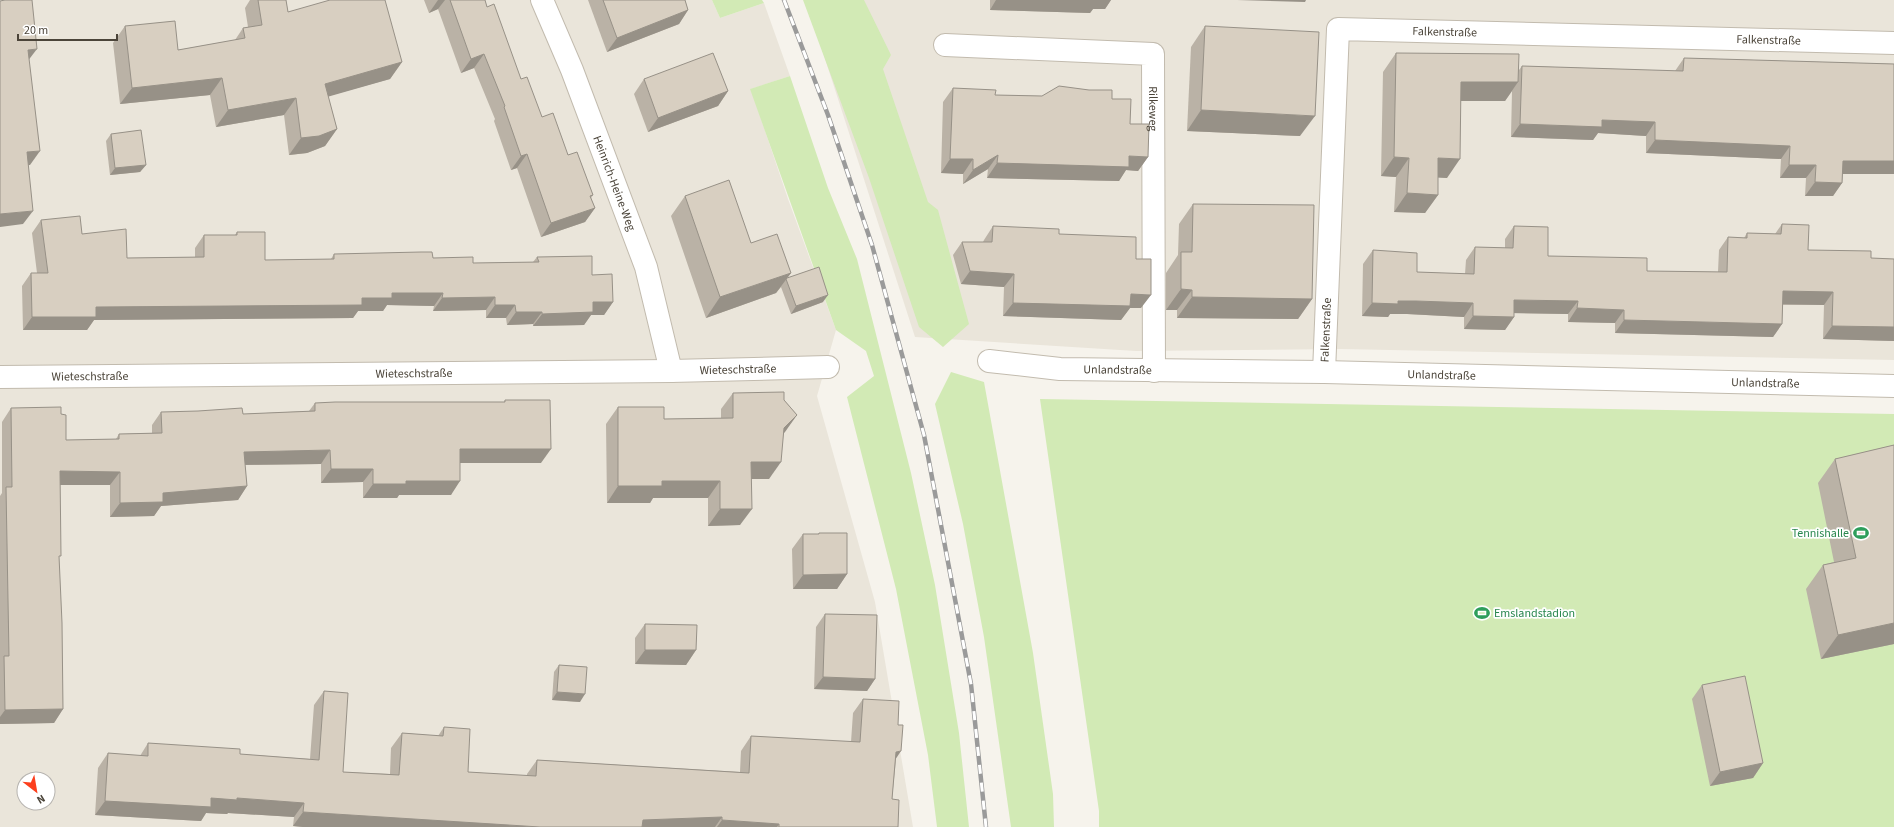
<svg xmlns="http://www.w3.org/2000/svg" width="1894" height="827" font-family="'Source Sans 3',sans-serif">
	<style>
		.residential { fill: #eae5da; fill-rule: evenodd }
		.green { fill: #d2eab5 }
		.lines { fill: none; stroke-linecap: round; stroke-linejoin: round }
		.minor-casing { stroke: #c2bbae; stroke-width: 24 }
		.minor { stroke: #fff; stroke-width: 22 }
		.rail-casing { stroke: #9a9a9a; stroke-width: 4.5 }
		.rail { stroke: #fff; stroke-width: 3; stroke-dasharray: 9; stroke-linecap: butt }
		.wall { fill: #bab2a6 }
		.shaded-wall { fill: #979187 }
		.building { fill: #d8cfc1; stroke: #979187 }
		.labels { text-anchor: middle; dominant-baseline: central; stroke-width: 3.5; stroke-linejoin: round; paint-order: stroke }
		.street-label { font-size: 12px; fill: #4b4439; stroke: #fff }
		.leisure-label { font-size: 12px; fill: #27864d; stroke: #fff; text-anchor: end }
	</style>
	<rect width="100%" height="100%" fill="#f6f3ec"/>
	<g class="residential">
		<path d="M0,0H712L720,18L764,3L790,76L751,89L788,199L836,330L817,396L875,602L913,827H0ZM24,779H48V803H24Z"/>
		<path d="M806,0H1894V360L1341,349L1136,351L915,337Z"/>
	</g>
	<g class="green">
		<path d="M712,0H762L764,3L720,18Z"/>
		<path d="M803,0H864L891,55L883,69L928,202L938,210L969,324L943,347L919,327L869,178Z"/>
		<path d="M790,76L828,188L857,259L911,473L935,585L959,733L969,827H937L928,755L896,589L847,397L874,376L866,351L836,330L750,89Z"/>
		<path d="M951,372L984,382L1033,653L1053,794L1054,827H1011L984,637L963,524L935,404Z"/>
		<path d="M1040,399L1894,414V827H1099V811Z"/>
	</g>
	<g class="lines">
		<defs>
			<g id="minor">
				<path id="s1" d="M542,0L572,70L646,267L671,371"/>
				<path id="s2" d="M945,45L1153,54L1154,371"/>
				<path id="s3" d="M989,361L1060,369L1324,372L1894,386"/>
				<path id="s4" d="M1324,372L1338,29L1894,43"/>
				<path id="s5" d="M0,377L671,371L828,367"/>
			</g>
		</defs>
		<use href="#minor" class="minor-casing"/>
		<use href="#minor" class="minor"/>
		<defs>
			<path id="rail" d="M784,0L828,115L872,245L924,435L971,684L986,827"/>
		</defs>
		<use href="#rail" class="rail-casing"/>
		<use href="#rail" class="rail"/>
	</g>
	<g class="wall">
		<path d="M250,0H286L288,12L402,62L390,79L328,96L337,129L325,146L307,153L289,155L284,115L216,127L210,95L120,104L113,43L125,26L178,50L235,40L243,28L248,27L245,8Z"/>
		<path d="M424,0H485L487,7L521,79L542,117L568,155L593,195L591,198L595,208L585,222L541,237L517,168L511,170L494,121L495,119L474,68L461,73L438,9L429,13Z"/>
		<path d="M588,0H685L688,10L679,24L607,52Z"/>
		<path d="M990,0H1111L1105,9H1093L1090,13L990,10Z"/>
		<path d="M1205,26L1300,136L1187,131L1191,47Z"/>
		<path d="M1396,53L1519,70L1522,66L1675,71L1684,58L1894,64V174H1843L1842,183L1833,196H1805L1806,178H1780L1781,159L1646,153V136L1598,133L1593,140L1511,137L1512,91L1505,101H1461L1447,178L1438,177V195L1425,213L1394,212L1396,177L1381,176L1383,72Z"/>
		<path d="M644,79L728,91L718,106L648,132L634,94Z"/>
		<path d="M953,88L995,95L1042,96L1089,90L1112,99L1130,124L1148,157L1138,171L1126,170L1119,181L987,178L988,169L963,184V174L941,173L943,102Z"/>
		<path d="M111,134L146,165L140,172L110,175L106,141Z"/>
		<path d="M685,196L751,243L791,273L787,278L823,302L791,314L781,287L776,293L706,318L671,216Z"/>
		<path d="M1193,204L1312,299L1298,319L1177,318V310H1166V273L1178,255L1179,224Z"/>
		<path d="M41,220L82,234L127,258L195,257V248L204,235H235L237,232L265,260L331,259L334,254L433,258L473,263L533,262L537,257L592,275L613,302L604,315H591L584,325L533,326V324L507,325L506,318H486V310L433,311L434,306L387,305L383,311H358L353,318L94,320L87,330H23L22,286L31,273H37L32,233Z"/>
		<path d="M1782,224L1808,250L1871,258L1894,259V341L1823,339L1824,305H1783L1782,324L1773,337L1615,333V323L1568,322V314L1514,313V317L1505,330L1464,329V317L1407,314H1390L1388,317L1362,316L1363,264L1373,250L1417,272L1465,274L1466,260L1475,247L1505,248V239L1514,226L1548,256L1647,271L1718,272L1719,250L1728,237L1744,238L1747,233L1775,234Z"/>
		<path d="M993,226L1059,234L1136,259L1141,308H1130L1121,320L1003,316L1004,287L961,284L953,255L962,242H983L984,240Z"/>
		<path d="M733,393L784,400L797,415L783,433L769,479H751L740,525L708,526V498H653L650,503H607L606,424L618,407L664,419L721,418V409Z"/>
		<path d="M505,400L541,463H460L451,495H399L397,498H363V482L321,483V464L245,465L247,486L238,500L161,506L154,516L110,517V485H60L59,559L63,709L54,723L0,724V496L2,493V422L11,408L61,414L66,440L116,439L119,434L152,433V425L161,412L243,414L309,411L315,403L504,402Z"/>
		<path d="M1894,445V644L1821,659L1806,589L1823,565L1834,562L1818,483L1835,459Z"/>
		<path d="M819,533L847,574L837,589H793L792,549L803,534H818Z"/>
		<path d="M825,614L875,679L867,691L814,689L816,627Z"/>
		<path d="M645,624L696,650L686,665L635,664V638Z"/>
		<path d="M559,665L580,702L552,700L554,672Z"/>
		<path d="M1702,685L1763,763L1753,778L1710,786L1692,699Z"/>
		<path d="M324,691L343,772L390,774L391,748L402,733L438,736L444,727L468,772L527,776V774L537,760L740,772L741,751L751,736L851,742L853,713L863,699L896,759L892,799L898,827H303L293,826L294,817L228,813L227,814L206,813L201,821L95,815L98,768L108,753L140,756L148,743L240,754L310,759L314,705Z"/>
	</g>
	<g class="shaded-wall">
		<path d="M438,0H445L438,9L429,13Z"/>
		<path d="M996,0H1111L1105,9H1093L1090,13L990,10Z"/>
		<path d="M1237,0H1306L1305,2Z"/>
		<path d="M688,10L679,24L607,52L617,38Z"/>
		<path d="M37,49L27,62L28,50Z"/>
		<path d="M484,54L474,68L461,73L471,59Z"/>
		<path d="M402,62L390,79L313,101L325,84Z"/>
		<path d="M222,78L210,95L120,104L132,88Z"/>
		<path d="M1461,82H1518L1505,101H1448Z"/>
		<path d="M728,91L718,106L648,132L658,118Z"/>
		<path d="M296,98L284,115L216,127L228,110Z"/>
		<path d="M1201,110L1315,116L1300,136L1187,131Z"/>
		<path d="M1602,120L1655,122L1646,136L1598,133L1593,140L1511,137L1520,124Z"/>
		<path d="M337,129L325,146L307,153L289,155L301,138Z"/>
		<path d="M1655,140L1790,146L1781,159L1646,153Z"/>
		<path d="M40,151L30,165L18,166L27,152Z"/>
		<path d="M527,154L517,168L511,170L521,156Z"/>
		<path d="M998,155L988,169L963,184L973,170Z"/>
		<path d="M1129,156L1148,157L1138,171L1126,170L1119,181L987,178L997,163Z"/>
		<path d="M1394,157L1409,158L1396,177L1381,176Z"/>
		<path d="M1438,158L1460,159L1447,178L1425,177Z"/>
		<path d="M950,159H973L963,174L941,173Z"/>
		<path d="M1843,161H1894V174H1834Z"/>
		<path d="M146,165L140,172L110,175L115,168Z"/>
		<path d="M1789,165H1816L1806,178H1780Z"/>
		<path d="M1815,182L1842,183L1833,196H1805Z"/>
		<path d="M1407,193L1438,195L1425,213L1394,212Z"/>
		<path d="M595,208L585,222L541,237L551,223Z"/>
		<path d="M33,211L23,224L0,227V214Z"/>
		<path d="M970,271L1014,274L1004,287L961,284Z"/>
		<path d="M791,273L776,293L706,318L720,297Z"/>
		<path d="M1181,289L1192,290L1177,310H1166Z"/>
		<path d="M1783,291L1833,292L1824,305L1774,304Z"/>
		<path d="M392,293H443L434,306L387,305L383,311H358L353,318L94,320L87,330H23L32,317L96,307L362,298Z"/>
		<path d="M1131,294L1151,295L1141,308H1130L1121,320L1003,316L1013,303Z"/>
		<path d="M828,295L823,302L791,314L796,306Z"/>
		<path d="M495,297L486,310L433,311L442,298Z"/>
		<path d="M1192,297L1312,299L1298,319L1177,318Z"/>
		<path d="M1514,300L1578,301L1568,314L1505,313Z"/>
		<path d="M1398,301H1416L1473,303L1464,317L1407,314H1390L1388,317L1362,316L1372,303Z"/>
		<path d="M593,302H613L604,315H591L584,325L533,326L542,314Z"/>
		<path d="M495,305H515L506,318H486Z"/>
		<path d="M1577,308L1624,310L1615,323L1568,322Z"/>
		<path d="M516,312H542L533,324L507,325Z"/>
		<path d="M1473,316L1514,317L1505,330L1464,329Z"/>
		<path d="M1624,320L1782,324L1773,337L1615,333Z"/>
		<path d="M1832,326L1894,327V341L1823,339Z"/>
		<path d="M797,415L785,432L772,445L784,428Z"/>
		<path d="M460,449H551L541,463H451Z"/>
		<path d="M330,450L321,464L235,465L244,452Z"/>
		<path d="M751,462H781L769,479H739Z"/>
		<path d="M331,469H373L363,482L321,483Z"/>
		<path d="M60,471L120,472L110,485H50Z"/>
		<path d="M406,481H460L451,495H399L397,498H363L373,484Z"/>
		<path d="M662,481H720L708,498H653L650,503H607L618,486Z"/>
		<path d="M247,486L238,500L161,506L154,516L110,517L120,503L163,493Z"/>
		<path d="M720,509H752L740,525L708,526Z"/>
		<path d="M847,574L837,589H793L803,575Z"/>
		<path d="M1894,623V644L1821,659L1838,635Z"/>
		<path d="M645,650H696L686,665L635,664Z"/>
		<path d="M823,677L875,679L867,691L814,689Z"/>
		<path d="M557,692L585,694L580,702L552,700Z"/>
		<path d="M63,709L54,723L0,724V717L5,710Z"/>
		<path d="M901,751L891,766L896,752Z"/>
		<path d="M1763,763L1753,778L1710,786L1720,772Z"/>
		<path d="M211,798H237L304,803L294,817L228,813L227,814L206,813L201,821L95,815L105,801Z"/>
		<path d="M303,812L540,827H303L293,826Z"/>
		<path d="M722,817L715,827H638L643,820Z"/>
		<path d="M722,820L779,824L777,827H717Z"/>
	</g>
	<g class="building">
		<path d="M5,0H32L37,49L28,50L40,151L27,152L33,211L0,214V1Z"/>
		<path d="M258,0H286L288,12L330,0H385L402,62L325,84L337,129L319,136L301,138L296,98L228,110L222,78L132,88L125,26L175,21L178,50L245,38L243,28L262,25Z"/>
		<path d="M450,0H485L487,7L494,4L521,79L527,77L542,117L553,113L568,155L577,152L593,195L590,196L595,208L551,223L527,154L521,156L504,107L505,106L484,54L471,59Z"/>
		<path d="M603,0H685L688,10L617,38Z"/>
		<path d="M1205,26L1319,32L1315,116L1201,110Z"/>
		<path d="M713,53L728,91L658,118L644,79Z"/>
		<path d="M1396,53L1519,54L1518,82H1461L1460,159L1438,158V195L1407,193L1409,158L1394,157Z"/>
		<path d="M1684,58L1894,64V161H1843L1842,183L1815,182L1816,165H1789L1790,146L1655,140V122L1602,120V127L1520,124L1522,66L1683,71Z"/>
		<path d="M1059,86L1089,90H1112V99H1131L1130,124H1149L1148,157L1129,156V167L997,163L998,155L973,170V159H950L953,88L996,90L995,95L1042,96Z"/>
		<path d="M141,130L146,165L115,168L111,134Z"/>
		<path d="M729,180L751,243L777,234L791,273L720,297L685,196Z"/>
		<path d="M1193,204L1314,205L1312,299L1192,297V290L1181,289V252H1192Z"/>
		<path d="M80,216L82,234L126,229L127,258L204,257V235H237V232H265V260L334,259V254L421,252H432L433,258L473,257V263L539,262L537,257L592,256V275L612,274L613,302H593V312L542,314V312H516L515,305H495V297L442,298L443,293H392V298H362V305L96,307V317H32L31,273H48L41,220Z"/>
		<path d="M1782,224L1809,225L1808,250L1871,251V258L1894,259V327L1832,326L1833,292L1783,291L1782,324L1624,320V310L1577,308L1578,301L1514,300V317L1473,316V303L1416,301H1398V304L1372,303L1373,250L1417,253V272L1474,274L1475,247L1513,248L1514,226L1548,227V256L1647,258V271L1727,272L1728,237L1747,238V233L1781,234Z"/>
		<path d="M993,226L1059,229V234L1136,237V259H1151V295L1131,294L1130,306L1013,303L1014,274L970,271L962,242H992Z"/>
		<path d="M819,267L828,295L796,306L786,279L787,278Z"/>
		<path d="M784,392V400L797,415L784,428L781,462H751L752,509H720V481H662V486H618V407H664V419L733,418V393Z"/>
		<path d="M505,400H550L551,449H460V481H406V484H373V469H331L330,450L244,452L247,486L163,493V502L120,503V472L60,471L61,556H59L62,623L63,709L5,710L4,656H9L6,487H12L11,408L61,407V414L66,415V440L119,439V434L162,433L161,412L198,411L242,408L243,414L315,411V403L335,402H505Z"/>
		<path d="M1894,445V623L1838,635L1823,565L1856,558L1835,459Z"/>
		<path d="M819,533H847V574L803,575V534H819Z"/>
		<path d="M825,614L877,615L875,679L823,677Z"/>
		<path d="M645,624L697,625L696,650H645Z"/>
		<path d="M559,665L587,667L585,694L557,692Z"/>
		<path d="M1745,676L1763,763L1720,772L1702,685Z"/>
		<path d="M324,691L348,693L343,772L399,775L402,733L443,736L444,727L470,729L468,772L536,776L537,760L749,773L751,736L860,742L863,699L899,701L898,725H903L901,751L896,752L892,799L899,800L898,827H779V824L722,820V817L643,820L642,827H540L303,812L304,803L237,798V800L211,798V807L105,801L108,753L148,756V743L240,749V754L319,760Z"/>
	</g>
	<defs>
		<symbol id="stadium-bare" viewBox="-9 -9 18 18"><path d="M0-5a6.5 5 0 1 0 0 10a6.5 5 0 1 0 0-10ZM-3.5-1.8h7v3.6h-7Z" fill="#2e9e5b" stroke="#fff" stroke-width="2.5" paint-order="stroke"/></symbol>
	</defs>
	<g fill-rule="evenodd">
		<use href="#stadium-bare" x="1850" y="522" width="22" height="22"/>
		<use href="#stadium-bare" x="1471" y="602" width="22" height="22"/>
	</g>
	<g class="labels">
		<g class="street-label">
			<text stroke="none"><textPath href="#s4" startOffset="450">Falkenstraße</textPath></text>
			<text stroke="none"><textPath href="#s4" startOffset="774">Falkenstraße</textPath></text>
			<text stroke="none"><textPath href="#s2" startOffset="263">Rilkeweg</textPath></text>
			<text stroke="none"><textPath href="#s1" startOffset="197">Heinrich-Heine-Weg</textPath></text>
			<text stroke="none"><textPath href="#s4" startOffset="42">Falkenstraße</textPath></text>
			<text stroke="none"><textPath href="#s5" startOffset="738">Wieteschstraße</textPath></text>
			<text stroke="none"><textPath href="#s3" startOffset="129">Unlandstraße</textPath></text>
			<text stroke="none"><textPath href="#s5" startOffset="414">Wieteschstraße</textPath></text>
			<text stroke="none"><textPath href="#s3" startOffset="453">Unlandstraße</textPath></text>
			<text stroke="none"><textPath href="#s5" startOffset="90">Wieteschstraße</textPath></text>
			<text stroke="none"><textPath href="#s3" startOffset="777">Unlandstraße</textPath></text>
		</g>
		<g class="leisure-label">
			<text x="1849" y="533">Tennishalle</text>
			<text x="1494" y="613" text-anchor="start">Emslandstadion</text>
		</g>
	</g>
	<g transform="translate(36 791) rotate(149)"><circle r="19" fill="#ffffff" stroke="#b7b4b0"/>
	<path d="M0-3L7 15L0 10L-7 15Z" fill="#fc3f1d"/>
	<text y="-6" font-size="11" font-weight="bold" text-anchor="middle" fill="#4b4439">N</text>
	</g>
	<path d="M18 34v6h99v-6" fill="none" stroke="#4b4439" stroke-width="2"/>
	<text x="24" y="34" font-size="12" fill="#4b4439" stroke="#ffffff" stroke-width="3" paint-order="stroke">20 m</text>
</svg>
